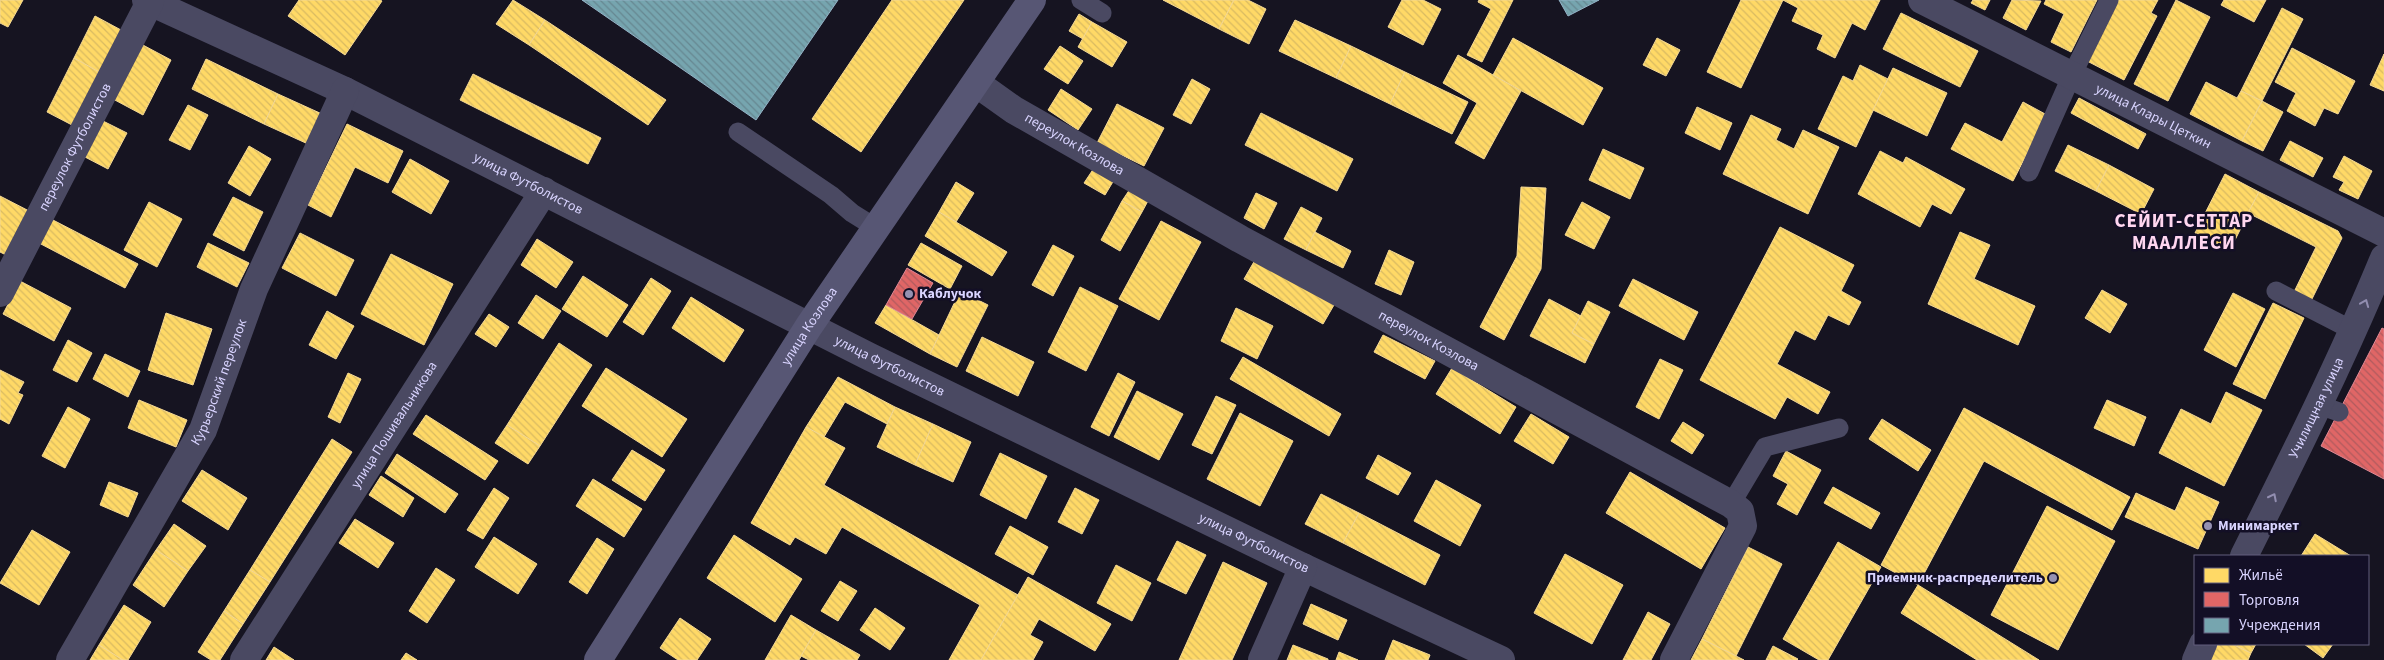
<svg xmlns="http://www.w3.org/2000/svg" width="2384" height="660" font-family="'Source Sans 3',sans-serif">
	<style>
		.homes { fill: url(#homes-back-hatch); stroke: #f4d894 }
		.shops { fill: url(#shops-back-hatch); stroke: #de8794 }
		.public { fill: url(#public-back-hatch); stroke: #94b3c7 }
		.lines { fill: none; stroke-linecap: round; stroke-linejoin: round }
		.lane { stroke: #4a4962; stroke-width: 19 }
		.street { stroke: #4a4962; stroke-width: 28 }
		.secondary { stroke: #575674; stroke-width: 28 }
		.oneway { stroke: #928eb0 }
		.poi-dot { fill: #9591b1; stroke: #130f26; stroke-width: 2 }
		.labels { text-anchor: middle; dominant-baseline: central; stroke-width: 5; stroke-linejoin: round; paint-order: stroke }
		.street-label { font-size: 14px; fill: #d9d4ff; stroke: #130f26 }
		.poi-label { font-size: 14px; font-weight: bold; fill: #d9d4ff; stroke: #130f26; text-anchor: start }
		.district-label { font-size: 19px; font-weight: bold; letter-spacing: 1px; fill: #ffd6f0; stroke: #130f26 }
	</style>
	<defs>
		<pattern id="homes-back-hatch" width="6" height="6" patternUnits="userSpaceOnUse" patternTransform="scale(1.25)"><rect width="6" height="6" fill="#ffd966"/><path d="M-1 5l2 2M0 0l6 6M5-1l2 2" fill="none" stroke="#d9ba61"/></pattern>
		<pattern id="shops-back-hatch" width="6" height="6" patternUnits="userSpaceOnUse" patternTransform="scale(1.25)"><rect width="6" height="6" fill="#e06666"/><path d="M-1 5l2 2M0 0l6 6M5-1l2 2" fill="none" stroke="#b05b5e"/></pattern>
		<pattern id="public-back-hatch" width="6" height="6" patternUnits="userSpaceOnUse" patternTransform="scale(1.25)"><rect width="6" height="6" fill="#76a5af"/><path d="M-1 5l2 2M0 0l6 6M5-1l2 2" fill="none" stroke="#668791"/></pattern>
	</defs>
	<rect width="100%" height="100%" fill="#161421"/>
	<g class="homes">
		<path d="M0,0H23L8,27L0,23Z"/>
		<path d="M299,0H380L382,1L345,55L288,16Z"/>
		<path d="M513,0L545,20L529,45L496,24Z"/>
		<path d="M892,0H964L861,152L812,119Z"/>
		<path d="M1163,0H1234L1219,29Z"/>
		<path d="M1234,0H1248L1266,9L1249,44L1219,29Z"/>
		<path d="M1402,0H1423L1441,9L1423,45L1388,27Z"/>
		<path d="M1479,0H1513L1482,62L1467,55L1491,9L1478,2Z"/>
		<path d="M1741,0H1783L1741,88L1707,72Z"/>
		<path d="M1783,0H1880L1865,30L1852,23L1835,58L1817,49L1823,35L1792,21L1798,8Z"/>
		<path d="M1973,0H1990L1985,10L1971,3Z"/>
		<path d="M2012,0L2041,1L2026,30L2003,18Z"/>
		<path d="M2046,0H2097L2071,52L2051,42L2064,14L2044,4Z"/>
		<path d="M2118,0H2158L2151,13L2157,16L2124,80L2087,61Z"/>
		<path d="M2176,0L2210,17L2168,101L2134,84Z"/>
		<path d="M2224,0H2266L2254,22L2221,5Z"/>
		<path d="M2282,8L2303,19L2262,101L2241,91Z"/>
		<path d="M1901,13L1978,51L1960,87L1883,49Z"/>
		<path d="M1079,14L1092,22L1083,39L1069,31Z"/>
		<path d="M95,16L121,30L99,72L74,58Z"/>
		<path d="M545,20L666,100L648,125L529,45Z"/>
		<path d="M1295,20L1351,46L1336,78L1279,51Z"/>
		<path d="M1092,22L1127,42L1112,67L1078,47Z"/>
		<path d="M1513,38L1603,88L1583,125L1493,75Z"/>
		<path d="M1657,38L1680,50L1666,76L1643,65Z"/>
		<path d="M141,44L171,60L143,115L113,99Z"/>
		<path d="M1060,46L1083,61L1068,84L1044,69Z"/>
		<path d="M1351,46L1405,72L1390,104L1336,78Z"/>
		<path d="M2292,48L2355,81L2338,114L2324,108L2315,126L2287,111L2296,93L2275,82Z"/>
		<path d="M2384,54V91L2370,85Z"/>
		<path d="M1458,55L1521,91L1484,159L1455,143L1477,103L1443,83Z"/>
		<path d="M74,58L99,72L72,125L47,112Z"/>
		<path d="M206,59L278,94L264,124L192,89Z"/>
		<path d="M1860,65L1888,79L1856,147L1818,129L1843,76L1853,81Z"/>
		<path d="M1893,68L1947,93L1927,136L1873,110Z"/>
		<path d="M1405,72L1468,102L1452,134L1390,104Z"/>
		<path d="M473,74L601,138L588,164L460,100Z"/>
		<path d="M1192,79L1210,89L1191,124L1173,115Z"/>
		<path d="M2206,82L2237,98L2241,91L2262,101L2242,141L2190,114Z"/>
		<path d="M1061,89L1092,109L1078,130L1048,110Z"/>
		<path d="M278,94L322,114L308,144L264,124Z"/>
		<path d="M2079,98L2146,134L2138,149L2071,113Z"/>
		<path d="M2262,101L2283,112L2263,151L2242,141Z"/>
		<path d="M2023,102L2047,115L2013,181L1951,149L1965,123L2002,142Z"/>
		<path d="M1117,104L1164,128L1144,166L1097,143Z"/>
		<path d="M188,105L208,115L190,150L169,140Z"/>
		<path d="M1697,107L1732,123L1720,150L1685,133Z"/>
		<path d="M1261,113L1353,159L1337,191L1245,145Z"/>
		<path d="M1751,115L1781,129L1776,140L1794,149L1803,130L1839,147L1808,214L1723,174Z"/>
		<path d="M103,121L127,133L108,169L85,157Z"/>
		<path d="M347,124L403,151L388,183L355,167L331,217L308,205Z"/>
		<path d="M2290,141L2323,158L2313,177L2280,160Z"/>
		<path d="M2068,145L2109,165L2096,191L2055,171Z"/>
		<path d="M249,146L271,159L250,196L228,183Z"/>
		<path d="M1603,149L1644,168L1630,199L1589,180Z"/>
		<path d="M1880,151L1903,163L1906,157L1965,189L1951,214L1932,204L1920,227L1858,194Z"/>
		<path d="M2344,156L2372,171L2358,199L2339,190L2344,182L2333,177Z"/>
		<path d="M410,159L449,181L431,214L392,192Z"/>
		<path d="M2109,165L2154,189L2141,214L2096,191Z"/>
		<path d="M1094,168L1114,180L1105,195L1084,183Z"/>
		<path d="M2225,174L2259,192L2230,250L2195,233Z"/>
		<path d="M956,182L974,193L956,222L939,212Z"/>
		<path d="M1521,187L1546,188L1541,269L1504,340L1480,327L1517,256Z"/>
		<path d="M1130,189L1149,199L1142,212L1122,201Z"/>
		<path d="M2259,192L2338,231L2342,238L2311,301L2294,292L2316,247L2248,213Z"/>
		<path d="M1256,193L1277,203L1264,229L1244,218Z"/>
		<path d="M0,196L31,212L8,256L0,252Z"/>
		<path d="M233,197L263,212L244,251L213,235Z"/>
		<path d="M1122,201L1142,212L1120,251L1101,240Z"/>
		<path d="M149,202L182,219L157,267L124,250Z"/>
		<path d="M1582,202L1610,217L1594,249L1565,235Z"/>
		<path d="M1301,207L1322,218L1306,250L1284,239Z"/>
		<path d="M939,212L1007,252L992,276L925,236Z"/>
		<path d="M51,219L138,264L125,288L39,243Z"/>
		<path d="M1161,221L1201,242L1159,320L1119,299Z"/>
		<path d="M1780,227L1854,265L1841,291L1861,302L1849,325L1828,315L1815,340L1795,330L1777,364L1830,392L1818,414L1787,397L1775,419L1700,380Z"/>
		<path d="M1315,232L1351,251L1343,268L1306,250Z"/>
		<path d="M1960,232L1990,245L1974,279L2035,306L2018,345L1928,304Z"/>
		<path d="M300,233L354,260L336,296L282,268Z"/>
		<path d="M537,239L573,262L556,288L521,265Z"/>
		<path d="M208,243L249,263L237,287L197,267Z"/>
		<path d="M921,243L962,266L950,289L908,265Z"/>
		<path d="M1053,245L1074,256L1053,296L1032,285Z"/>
		<path d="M1389,250L1414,262L1401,295L1375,284Z"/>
		<path d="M391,254L453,284L424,345L361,314Z"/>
		<path d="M1255,260L1334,305L1323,324L1244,279Z"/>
		<path d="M583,276L628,305L607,337L562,309Z"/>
		<path d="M651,278L671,291L643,335L623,322Z"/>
		<path d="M1633,279L1698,312L1684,340L1619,306Z"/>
		<path d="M20,281L71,308L54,341L3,314Z"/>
		<path d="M1080,287L1118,306L1086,371L1048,352Z"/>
		<path d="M2102,290L2127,304L2110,333L2085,318Z"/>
		<path d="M960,291L988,305L957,367L930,354Z"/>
		<path d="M2233,293L2265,309L2236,367L2204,350Z"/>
		<path d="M536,295L561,311L543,339L518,323Z"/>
		<path d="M691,297L744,330L724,362L672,328Z"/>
		<path d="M1549,299L1581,316L1572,333L1594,344L1585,363L1530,336Z"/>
		<path d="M1588,301L1610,312L1594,344L1572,333Z"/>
		<path d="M2273,303L2304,318L2265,399L2233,384Z"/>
		<path d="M886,305L939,335L930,354L875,323Z"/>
		<path d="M1236,308L1273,326L1257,359L1221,341Z"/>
		<path d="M327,311L354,326L336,359L309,345Z"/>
		<path d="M166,313L212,329L193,385L148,370Z"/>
		<path d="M489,314L509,327L496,347L475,334Z"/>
		<path d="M1383,335L1435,361L1425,379L1374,352Z"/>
		<path d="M982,337L1034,362L1018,396L966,371Z"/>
		<path d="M68,340L92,353L77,382L53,370Z"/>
		<path d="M559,343L592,365L540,446L507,425Z"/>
		<path d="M105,354L140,371L128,397L93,379Z"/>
		<path d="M1243,357L1341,414L1329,436L1230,379Z"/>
		<path d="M1660,359L1683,370L1659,419L1636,407Z"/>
		<path d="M606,368L687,419L662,457L582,406Z"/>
		<path d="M1452,368L1516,407L1500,434L1436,394Z"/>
		<path d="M0,370L24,382L18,393L23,395L9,424L0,419Z"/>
		<path d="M348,373L361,379L340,423L328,417Z"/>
		<path d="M1118,373L1135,382L1109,436L1091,427Z"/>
		<path d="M838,377L895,407L887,424L845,402L824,437L806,427Z"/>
		<path d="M1137,391L1183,414L1159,460L1114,437Z"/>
		<path d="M2226,392L2262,410L2224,486L2159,453L2181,409L2211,424Z"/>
		<path d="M1216,396L1236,405L1212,454L1192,445Z"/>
		<path d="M139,400L187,420L176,447L128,428Z"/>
		<path d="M2107,400L2146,417L2134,446L2094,428Z"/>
		<path d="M68,407L90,419L65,468L42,456Z"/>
		<path d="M895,407L933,424L915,465L877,447Z"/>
		<path d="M1964,408L2130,497L2112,530L1984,461L1918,585L1881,565Z"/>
		<path d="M1240,413L1293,441L1260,506L1207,479Z"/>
		<path d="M1531,414L1569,437L1553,464L1514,441Z"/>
		<path d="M426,415L498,461L485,480L413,434Z"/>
		<path d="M1882,419L1931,450L1918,471L1869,439Z"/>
		<path d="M1683,422L1704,435L1692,454L1671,441Z"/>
		<path d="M933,424L971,442L953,482L915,465Z"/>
		<path d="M507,425L540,446L528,464L495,443Z"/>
		<path d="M806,427L845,448L824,485L1018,595L981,660H949L980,605L842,527L826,554L795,537L790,545L751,523Z"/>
		<path d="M332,439L352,452L270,582L250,570Z"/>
		<path d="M632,450L665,470L645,501L612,480Z"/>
		<path d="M1786,451L1821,470L1797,515L1777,504L1788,484L1773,476Z"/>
		<path d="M1000,453L1047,476L1026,519L980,495Z"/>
		<path d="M397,454L458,494L445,513L385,473Z"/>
		<path d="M1378,455L1411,473L1398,495L1366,478Z"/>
		<path d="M202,470L247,498L228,530L182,501Z"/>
		<path d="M1630,472L1725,528L1701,569L1606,513Z"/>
		<path d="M381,476L414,498L403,517L369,495Z"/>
		<path d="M593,479L642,509L624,537L576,506Z"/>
		<path d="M1436,480L1481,505L1460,546L1414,521Z"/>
		<path d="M109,482L138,493L128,517L100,505Z"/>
		<path d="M1833,487L1880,513L1871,529L1824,503Z"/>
		<path d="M2186,487L2219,502L2198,549L2125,517L2136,493L2175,511Z"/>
		<path d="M494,488L509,498L483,539L467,530Z"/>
		<path d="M1075,488L1099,500L1082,534L1058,522Z"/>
		<path d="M1321,494L1359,513L1343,543L1305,524Z"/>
		<path d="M2047,506L2115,541L2058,650L1991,615Z"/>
		<path d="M1359,513L1440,555L1425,585L1343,543Z"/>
		<path d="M355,519L394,543L378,568L339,543Z"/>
		<path d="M174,524L206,546L188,571L156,550Z"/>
		<path d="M1010,526L1048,547L1033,575L995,554Z"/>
		<path d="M32,530L70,552L39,605L0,583Z"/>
		<path d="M2315,534L2351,556H2301Z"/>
		<path d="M734,535L802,579L775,622L707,578Z"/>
		<path d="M494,537L537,564L518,594L475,567Z"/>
		<path d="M597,538L614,549L587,594L569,582Z"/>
		<path d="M1177,541L1206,555L1186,594L1157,580Z"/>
		<path d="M1838,542L1881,567L1828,660H1819L1783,639Z"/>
		<path d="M1748,547L1782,564L1736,656L1702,639Z"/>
		<path d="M156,550L188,571L164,607L133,585Z"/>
		<path d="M1565,554L1623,585L1592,644L1534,613Z"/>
		<path d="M1223,562L1267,583L1232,660H1179Z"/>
		<path d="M1116,565L1151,583L1132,621L1097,603Z"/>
		<path d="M436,568L455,580L427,623L409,611Z"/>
		<path d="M250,570L270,582L243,624L224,611Z"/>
		<path d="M1028,577L1111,624L1095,651L1039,619L1030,635L1043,642L1033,660H981Z"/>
		<path d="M840,581L857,591L838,621L821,611Z"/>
		<path d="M1918,585L2039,660H1977L1901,613Z"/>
		<path d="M1311,604L1347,620L1338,640L1303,624Z"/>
		<path d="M124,605L151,622L128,660H122L99,645Z"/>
		<path d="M875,608L905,628L890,650L860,630Z"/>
		<path d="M224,611L243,624L220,660H211L198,652Z"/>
		<path d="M1648,612L1670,624L1651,660H1623Z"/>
		<path d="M791,615L816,630L799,660H765Z"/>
		<path d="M680,618L711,639L697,660H678L660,648Z"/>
		<path d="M816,630L860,655L857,660H809L801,656Z"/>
		<path d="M1702,639L1744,660H1691Z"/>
		<path d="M1393,640L1430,655L1428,660H1385Z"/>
		<path d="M2218,644H2232L2251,653L2248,660H2210Z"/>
		<path d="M2232,644H2256L2251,653Z"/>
		<path d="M2304,644H2333L2323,658Z"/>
		<path d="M99,645L123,660H90Z"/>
		<path d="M1293,645L1328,659V660H1287Z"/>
		<path d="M1773,646L1798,659L1797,660H1766Z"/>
		<path d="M274,647L294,660H266Z"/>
		<path d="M1339,652L1358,660H1336Z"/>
		<path d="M406,653L417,660H401Z"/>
	</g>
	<g class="shops">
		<path d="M907,268L933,283L912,319L886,305Z"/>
		<path d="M2382,328L2384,329V479L2321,446Z"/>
	</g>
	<g class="public">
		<path d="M582,0H838L756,120Z"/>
		<path d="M1559,0H1599L1568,16Z"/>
	</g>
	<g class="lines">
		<g class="lane">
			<path d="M1081,0L1102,13"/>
			<path d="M738,132L831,195L852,213L876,228"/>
			<path d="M2029,172L2071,77L2109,0"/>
			<path d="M2276,291L2354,331"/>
			<path d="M2319,405L2339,412"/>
			<path d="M1731,504L1765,447L1839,428"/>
		</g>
		<g class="street">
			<path id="s1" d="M146,0L345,91L870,357L1303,567L1501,660"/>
			<path id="s2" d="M1922,0L2384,233"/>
			<path id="s3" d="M976,83L1014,110L1240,239L1731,504L1740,511L1743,526L1674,660"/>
			<path id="s4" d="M0,293L150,2"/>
			<path id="s5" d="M2244,556C2293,458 2342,360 2384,258"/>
			<path id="s6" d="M70,660L203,430L254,289L345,91"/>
			<path id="s7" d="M244,660L544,191"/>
			<path d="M1262,660L1303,567"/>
			<path d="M2196,660L2203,644"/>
		</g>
		<path class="secondary" id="s8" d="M598,660L809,326L1032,0"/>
	</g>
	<defs><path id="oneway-chevron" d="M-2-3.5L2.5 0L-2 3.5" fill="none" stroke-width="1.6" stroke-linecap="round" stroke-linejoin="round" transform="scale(1.25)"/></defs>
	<g class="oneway">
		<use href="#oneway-chevron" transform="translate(2365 303) rotate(-68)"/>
		<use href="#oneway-chevron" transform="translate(2273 497) rotate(-63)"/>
	</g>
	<g class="poi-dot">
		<circle cx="909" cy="294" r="5"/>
		<circle cx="2208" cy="526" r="5"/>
		<circle cx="2053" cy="578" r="5"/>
	</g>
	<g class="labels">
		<g class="street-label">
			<text stroke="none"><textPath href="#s2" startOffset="259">улица Клары Цеткин</textPath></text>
			<text stroke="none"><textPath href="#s3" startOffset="116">переулок Козлова</textPath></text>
			<text stroke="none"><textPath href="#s4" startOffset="164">переулок Футболистов</textPath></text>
			<text stroke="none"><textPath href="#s1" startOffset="424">улица Футболистов</textPath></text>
			<text stroke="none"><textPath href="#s8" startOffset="395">улица Козлова</textPath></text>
			<text stroke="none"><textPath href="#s3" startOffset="521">переулок Козлова</textPath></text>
			<text stroke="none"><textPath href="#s1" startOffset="829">улица Футболистов</textPath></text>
			<text stroke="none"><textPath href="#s6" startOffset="316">Курьерский переулок</textPath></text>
			<text stroke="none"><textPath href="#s5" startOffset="165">Училищная улица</textPath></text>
			<text stroke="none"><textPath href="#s7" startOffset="279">улица Пошивальникова</textPath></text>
			<text stroke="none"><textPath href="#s1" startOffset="1234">улица Футболистов</textPath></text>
		</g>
		<g class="poi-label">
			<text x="919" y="294">Каблучок</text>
			<text x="2218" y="526">Минимаркет</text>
			<text x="2043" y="578" text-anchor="end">Приемник-распределитель</text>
		</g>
		<g class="district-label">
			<text x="2184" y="221">СЕЙИТ-СЕТТАР<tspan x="2184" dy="22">МААЛЛЕСИ</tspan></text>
		</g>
	</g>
	<rect x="2194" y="555" width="175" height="90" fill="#130f26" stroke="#625e7d"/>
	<rect x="2204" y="568" width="25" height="15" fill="#ffd966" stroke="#625e7d"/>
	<text x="2239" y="580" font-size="15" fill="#d9d4ff">Жильё</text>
	<rect x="2204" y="592" width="25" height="15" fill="#e06666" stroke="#625e7d"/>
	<text x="2239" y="605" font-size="15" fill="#d9d4ff">Торговля</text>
	<rect x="2204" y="618" width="25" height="15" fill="#76a5af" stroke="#625e7d"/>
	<text x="2239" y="630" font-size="15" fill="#d9d4ff">Учреждения</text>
</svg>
